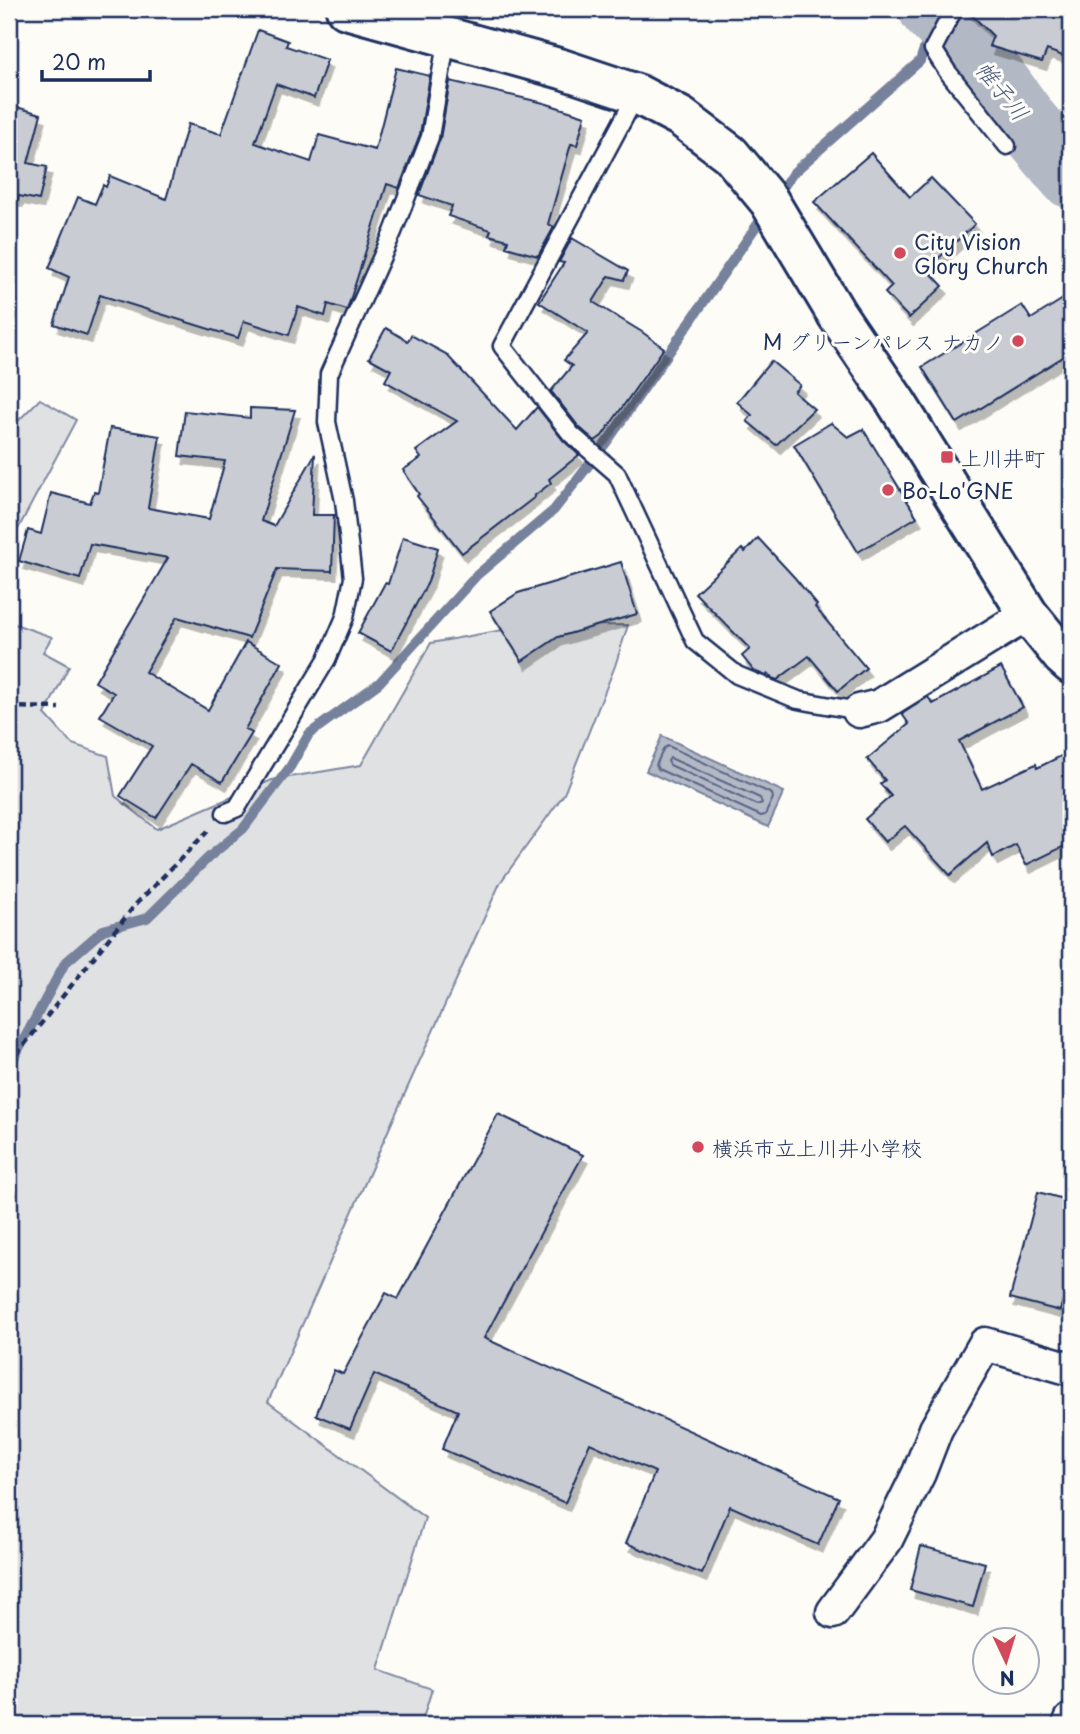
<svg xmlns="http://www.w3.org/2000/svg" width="1080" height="1734" font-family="'Playpen Sans','Klee One',sans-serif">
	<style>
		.green { fill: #e0e1e3; stroke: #7e88a0; stroke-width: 2 }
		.water { fill: #b3b8c5; stroke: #76819c; stroke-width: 2 }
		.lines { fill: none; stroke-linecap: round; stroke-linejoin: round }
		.shore { stroke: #586687; stroke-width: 2 }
		.stream { stroke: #76819c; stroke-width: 10 }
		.river { stroke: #b3b8c5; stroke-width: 65 }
		.building { fill: #c9ccd3; stroke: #1b2f5e; stroke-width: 2; filter: url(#shadow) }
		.service-casing { stroke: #1b2f5e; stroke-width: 21 }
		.minor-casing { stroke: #1b2f5e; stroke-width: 37 }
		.tertiary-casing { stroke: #1b2f5e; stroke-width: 44 }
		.path { stroke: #1b2f5e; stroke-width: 4.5; stroke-dasharray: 7 5; stroke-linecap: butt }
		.service { stroke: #fdfcf7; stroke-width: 16 }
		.minor { stroke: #fdfcf7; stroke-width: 32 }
		.tertiary { stroke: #fdfcf7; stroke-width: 38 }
		.poi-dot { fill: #d1495b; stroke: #fdfcf7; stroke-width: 2.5 }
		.labels { text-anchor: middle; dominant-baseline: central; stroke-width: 6; stroke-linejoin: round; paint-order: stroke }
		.poi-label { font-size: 21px; fill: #1b2f5e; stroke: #fdfcf7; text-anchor: start }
		.water-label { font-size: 23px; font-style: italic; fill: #49587d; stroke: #fdfcf7 }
	</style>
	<defs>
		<filter id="shadow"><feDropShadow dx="4.5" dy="8" stdDeviation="0" flood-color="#0004"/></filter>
	</defs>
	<rect width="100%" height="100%" fill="#fdfcf7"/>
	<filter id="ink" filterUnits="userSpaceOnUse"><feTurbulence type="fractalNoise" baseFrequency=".0143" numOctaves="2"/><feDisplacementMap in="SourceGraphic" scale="14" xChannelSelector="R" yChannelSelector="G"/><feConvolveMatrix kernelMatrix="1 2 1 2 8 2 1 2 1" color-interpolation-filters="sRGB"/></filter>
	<g filter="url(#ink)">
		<g class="green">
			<path d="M40,399L76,420L9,546V430Z"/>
			<path d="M9,622L52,637L43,652L69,666L45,714L72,744L108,756L115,796L157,829L272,780L361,765L431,643L525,626L628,625L615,666L564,794L500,883L392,1122L268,1402L425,1518L378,1670L432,1689L421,1725H9Z"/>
		</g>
		<path class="water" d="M662,736L784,792L768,827L646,771Z"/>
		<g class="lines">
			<g class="shore">
				<path d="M668,746L772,794L773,798L765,815L761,816L658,769L656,765L664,748Z"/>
				<path d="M670,758L760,798L762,803L757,805L670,765L668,761Z"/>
			</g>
			<g class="stream">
				<path d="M775,199L793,173L920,61L928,37L930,9"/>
				<path d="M9,1067L65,963L103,930L147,918L209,857L243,829L290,767L309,734L379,683L477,575L554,510L609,439L766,212"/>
			</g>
			<path class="river" d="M931,9L983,63L1026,122L1071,176"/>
		</g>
		<g class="building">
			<path d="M966,9H1071V59L1047,50L1042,62L989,46L993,36Z"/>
			<path d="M258,30L288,41L286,46L327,60L314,98L276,84L255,143L311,162L319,135L375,150L396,68L430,76L420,134L399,188L387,184L347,310L328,304L325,316L298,307L289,335L244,321L238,338L100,295L87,335L54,324L69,277L49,268L78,197L95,204L103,185L106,187L110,176L166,199L188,124L221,134Z"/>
			<path d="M450,81L544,103L585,116L577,145L571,144L548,224L554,227L538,256L506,247L508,240L489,235L491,230L448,216L452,206L419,195L440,139Z"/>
			<path d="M9,105L41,114L28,163L47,167L39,200L19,196L18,199L9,198Z"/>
			<path d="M871,153L910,197L931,178L975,224L927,269L943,286L909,318L885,293L892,286L814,202Z"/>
			<path d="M572,238L628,271L624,280L609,276L593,302L642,332L664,348L602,436L595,441L579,427L551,391L572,366L564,360L588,333L539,302L564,263L559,262Z"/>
			<path d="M1071,294V352L957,423L922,367L1022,305L1031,319Z"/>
			<path d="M386,328L408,341L411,335L446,354L517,430L537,407L563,440L579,455L549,479L551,483L534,496L535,497L462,553L417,496L419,494L403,470L421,458L416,451L457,421L385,381L391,370L369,358Z"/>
			<path d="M771,361L800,385L794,392L814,409L776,445L747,421L752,415L737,402Z"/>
			<path d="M250,408L295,410L261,521L274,526L315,454L312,515H334L332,571L277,569L249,638L177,617L145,672L208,710L246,642L282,663L245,729L252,733L222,782L191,764L156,818L120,796L152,746L100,716L114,693L95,682L168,558L90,544L80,579L19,561L28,530L41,534L51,493L90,503L94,492L98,493L110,428L160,436L148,508L209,519L225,461L179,456L185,411L250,418Z"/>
			<path d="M831,423L848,437L863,429L917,517L858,552L794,445Z"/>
			<path d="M403,537L438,548L428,582L391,651L358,633L385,583L388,584Z"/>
			<path d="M758,538L795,578L817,605L815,607L866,668L838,691L809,656L777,680L772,678L768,674L766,676L754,671L742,656L750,649L695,593L742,549L745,552Z"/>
			<path d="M621,562L637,614L558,637L522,661L490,611L518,593Z"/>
			<path d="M1001,667L1023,707L959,741L982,789L1036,764L1037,768L1071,751V843L1026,865L1016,845L993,857L987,843L950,875L905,826L885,842L865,819L891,796L880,784L885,780L867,759L909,724L902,714L928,697L933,704Z"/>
			<path d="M498,1114L583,1155L484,1338L839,1498L818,1545L730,1506L702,1574L626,1543L655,1472L590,1443L565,1503L442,1449L458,1411L374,1374L350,1429L316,1415L334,1370L343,1374L386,1293L398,1299Z"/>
			<path d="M1038,1192L1071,1201V1268L1060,1311L1010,1298Z"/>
			<path d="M921,1546L985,1563L973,1607L910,1590Z"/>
		</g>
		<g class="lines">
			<defs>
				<g id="service">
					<path d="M954,9L933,49L947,71L1007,146"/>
					<path d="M637,94L502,346L571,434L617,474L695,641L737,675L798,700L859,711"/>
					<path d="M225,813L237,808L327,659L345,617L353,578L344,501L327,422L329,374L393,232L430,137L447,37"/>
				</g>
				<g id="minor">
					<path d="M859,711L879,706L1028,614"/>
					<path d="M833,1612L886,1540L919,1473L936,1429L985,1344L1071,1369"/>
					<path d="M1069,1725L1071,1720"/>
				</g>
				<path id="tertiary" d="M346,9L562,69L637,94L681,117L730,154L769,201L836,313L896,402L1028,614L1062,656L1071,664"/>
			</defs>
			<use href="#service" class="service-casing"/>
			<use href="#minor" class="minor-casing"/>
			<use href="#tertiary" class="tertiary-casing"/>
			<g class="path">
				<path d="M9,707L59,708"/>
				<path d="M9,1064L136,904L208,831"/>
			</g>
			<use href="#service" class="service"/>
			<use href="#minor" class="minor"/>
			<use href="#tertiary" class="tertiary"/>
		</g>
	</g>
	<g class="poi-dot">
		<circle cx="900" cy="253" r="7"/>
		<circle cx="1018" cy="341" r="7"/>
		<rect x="940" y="450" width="14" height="14" rx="3.5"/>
		<circle cx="888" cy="490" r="7"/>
		<circle cx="698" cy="1147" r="7"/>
	</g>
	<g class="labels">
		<g class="poi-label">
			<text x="914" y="241">City Vision<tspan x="914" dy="24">Glory Church</tspan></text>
			<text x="1004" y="341" text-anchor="end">M グリーンパレス ナカノ</text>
			<text x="961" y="457">上川井町</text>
			<text x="902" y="490">Bo-Lo'GNE</text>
			<text x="712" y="1147">横浜市立上川井小学校</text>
		</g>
		<g class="water-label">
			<text transform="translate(1003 90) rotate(51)">帷子川</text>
		</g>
	</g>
	<rect width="1080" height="1734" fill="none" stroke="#fdfcf7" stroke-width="35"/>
	<rect x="18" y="18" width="1045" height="1699" fill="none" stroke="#1b2f5e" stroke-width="2.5" filter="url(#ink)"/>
	<g transform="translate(1006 1661) rotate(176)"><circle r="33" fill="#fdfcf7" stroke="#a3aaba" stroke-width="2"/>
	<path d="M0-5L12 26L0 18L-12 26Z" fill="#d1495b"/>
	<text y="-10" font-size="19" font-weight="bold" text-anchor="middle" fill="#1b2f5e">N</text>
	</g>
	<path d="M42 70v10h108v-10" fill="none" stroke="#1b2f5e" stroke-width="3.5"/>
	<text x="52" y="70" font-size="21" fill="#1b2f5e" stroke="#fdfcf7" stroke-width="5" paint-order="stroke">20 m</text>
</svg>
